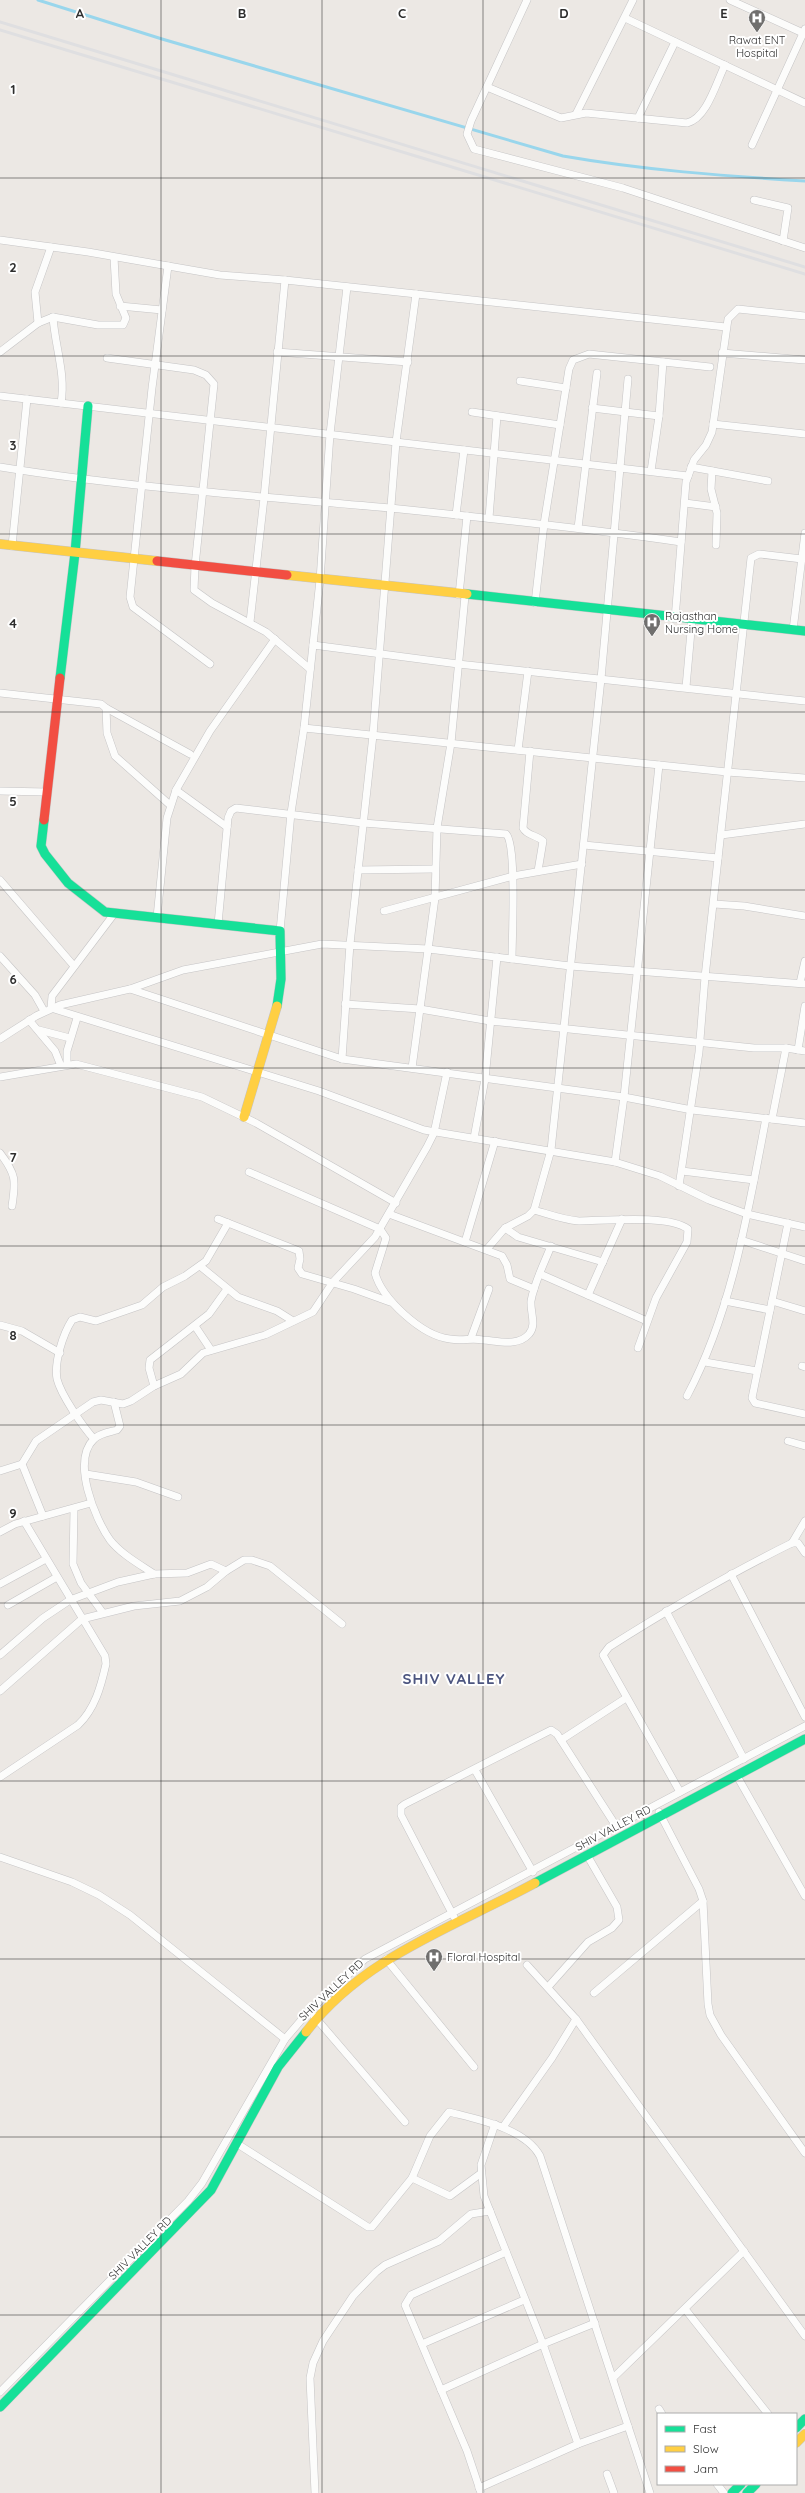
<svg xmlns="http://www.w3.org/2000/svg" width="805" height="2493" font-family="Quicksand,sans-serif">
	<style>
		.lines { fill: none; stroke-linecap: round; stroke-linejoin: round }
		.stream { stroke: #99d6ec; stroke-width: 3 }
		.street-casing { stroke: #c5c4c5; stroke-width: 8 }
		.fast-casing { stroke: #c5c4c5; stroke-width: 10 }
		.slow-casing { stroke: #c5c4c5; stroke-width: 10 }
		.jam-casing { stroke: #c5c4c5; stroke-width: 10 }
		.street { stroke: #fcfcfb; stroke-width: 7 }
		.fast { stroke: #16e098; stroke-width: 9 }
		.slow { stroke: #ffcf43; stroke-width: 9 }
		.jam { stroke: #f24e42; stroke-width: 9 }
		.rail { stroke: #dfdfe1; stroke-width: 3 }
		.grid { fill: none; stroke: #2e2e2e; stroke-width: 1; stroke-opacity: 0.55 }
		.labels { text-anchor: middle; dominant-baseline: central; stroke-width: 4; stroke-linejoin: round; paint-order: stroke }
		.poi-label { font-size: 11px; fill: #2e2e2e; stroke: #fff; text-anchor: start }
		.street-label { font-size: 11px; fill: #2e2e2e; stroke: #fff }
		.district-label { font-size: 15px; font-weight: bold; letter-spacing: 1px; fill: #4d5680; stroke: #fff }
		.grid-label { font-size: 13px; text-anchor: middle; font-weight: bold; fill: #2e2e2e; stroke: #fff; stroke-width: 4; stroke-linejoin: round; paint-order: stroke }
	</style>
	<rect width="100%" height="100%" fill="#ece8e4"/>
	<g class="lines">
		<path class="stream" d="M38,0L162,39L563,156C643,170 724,176 805,181"/>
		<defs>
			<g id="street">
				<path d="M527,0L471,121L467,134L474,149L623,188L805,248"/>
				<path d="M730,0L803,33"/>
				<path d="M625,18L805,103"/>
				<path d="M487,87L561,118L586,113L687,123C707,118 716,83 725,65"/>
				<path d="M576,114L633,0"/>
				<path d="M638,118L675,42"/>
				<path d="M752,145L805,29"/>
				<path d="M754,200L788,208L783,241"/>
				<path d="M0,240L88,252L220,275L285,280L726,327"/>
				<path d="M168,266L152,388L130,597L133,607L210,664"/>
				<path d="M120,306L162,310"/>
				<path d="M53,317C55,347 66,374 61,403"/>
				<path d="M38,323L35,292L51,247"/>
				<path d="M0,352L38,323L53,317L98,325H123L126,318L116,294L114,257"/>
				<path d="M277,352L408,362"/>
				<path d="M722,353L805,360"/>
				<path d="M107,358L194,370L206,375L214,384L195,566L194,590L212,603L266,632L310,669"/>
				<path d="M520,381L566,388"/>
				<path d="M0,396L688,476"/>
				<path d="M592,408L659,416"/>
				<path d="M472,412L560,425"/>
				<path d="M713,424L805,434"/>
				<path d="M0,467C129,488 260,496 390,508C488,518 585,528 681,542"/>
				<path d="M691,467L768,481"/>
				<path d="M651,471L659,416L663,362"/>
				<path d="M712,471L711,489L717,513L716,545"/>
				<path d="M685,503L716,507"/>
				<path d="M456,515L464,450"/>
				<path d="M489,518L497,416"/>
				<path d="M578,528L597,373"/>
				<path d="M12,546L27,399"/>
				<path d="M459,595L467,516"/>
				<path d="M535,603L544,524L569,369L573,360L589,354L710,367"/>
				<path d="M675,619L686,482L694,460L706,445L712,432L728,319L738,309L805,316"/>
				<path d="M250,622L264,498L285,280"/>
				<path d="M793,630L805,533"/>
				<path d="M313,645L458,664L805,701"/>
				<path d="M686,687L692,620"/>
				<path d="M0,693L101,704L106,708L107,733L115,756L170,805"/>
				<path d="M106,708L190,754"/>
				<path d="M304,728L727,772L805,778"/>
				<path d="M518,750L528,671"/>
				<path d="M530,751L523,828C527,836 537,835 543,841L538,871"/>
				<path d="M176,790L227,827"/>
				<path d="M0,791L46,792"/>
				<path d="M721,835L805,824"/>
				<path d="M584,845L718,858"/>
				<path d="M358,870L435,869"/>
				<path d="M0,880L74,966"/>
				<path d="M714,904L744,906L805,916"/>
				<path d="M384,911L513,876L582,864"/>
				<path d="M114,914L52,996L51,1008L319,1091L424,1130L615,1162L660,1176L709,1200L747,1214L805,1227"/>
				<path d="M157,917L167,818L176,790L210,731L275,639"/>
				<path d="M218,924L228,818L231,811L236,808L363,823L506,834C517,844 512,938 512,959"/>
				<path d="M280,931L291,813L304,728L320,580L330,434L347,287"/>
				<path d="M0,956L35,995L44,1011"/>
				<path d="M800,983L805,961"/>
				<path d="M130,989L342,1059L624,1097L692,1110L805,1123"/>
				<path d="M345,1004L420,1009L490,1021L754,1048H786L805,1051"/>
				<path d="M29,1020L55,1051L61,1066"/>
				<path d="M39,1030L70,1038"/>
				<path d="M0,1039L36,1016L60,1005L130,989L183,970L322,944L428,949L570,966L805,984"/>
				<path d="M798,1050L805,1006"/>
				<path d="M342,1059L350,944L373,735L396,442L416,294"/>
				<path d="M67,1064V1051L77,1018"/>
				<path d="M412,1068L435,898L437,828L451,743L465,596"/>
				<path d="M0,1077L76,1064L202,1097L256,1123L396,1203"/>
				<path d="M772,1119L786,1048"/>
				<path d="M474,1138L485,1079L497,957"/>
				<path d="M0,1153C16,1174 16,1180 12,1206"/>
				<path d="M615,1162L624,1097L659,765"/>
				<path d="M682,1171L754,1180"/>
				<path d="M249,1172L380,1229L386,1238L375,1273C382,1299 422,1336 450,1339C461,1341 472,1338 483,1340C498,1341 518,1347 529,1334C537,1325 530,1312 531,1301C534,1283 544,1264 551,1246"/>
				<path d="M679,1186L699,1052L705,977L751,558L759,554L802,559"/>
				<path d="M534,1210C548,1214 564,1220 579,1221C603,1221 668,1214 688,1229L687,1242L656,1298L638,1348"/>
				<path d="M389,1214L502,1256L507,1265L510,1279L534,1289"/>
				<path d="M218,1219L299,1251L300,1259L298,1268L302,1274L354,1289L390,1302"/>
				<path d="M788,1223L752,1398L755,1403L805,1414"/>
				<path d="M505,1228L518,1237L603,1262"/>
				<path d="M741,1240L805,1261"/>
				<path d="M465,1242L495,1141"/>
				<path d="M487,1249L505,1228L528,1216L534,1210L551,1150L601,679L628,379"/>
				<path d="M200,1266L238,1297L277,1311L293,1321"/>
				<path d="M540,1274L647,1321"/>
				<path d="M588,1295L622,1219"/>
				<path d="M725,1301L770,1310"/>
				<path d="M772,1301L805,1311"/>
				<path d="M0,1325L22,1331L60,1353"/>
				<path d="M195,1326L211,1350"/>
				<path d="M471,1338L489,1289"/>
				<path d="M705,1362L757,1371"/>
				<path d="M802,1366L805,1367"/>
				<path d="M154,1386L149,1368L150,1360L209,1314L227,1289"/>
				<path d="M687,1396C732,1311 748,1212 766,1118"/>
				<path d="M114,1402L120,1426L117,1430C110,1432 100,1433 94,1439C71,1461 95,1519 110,1540C121,1554 139,1564 154,1574"/>
				<path d="M94,1439C83,1427 61,1395 57,1379C54,1362 63,1334 72,1320L80,1317L96,1321L142,1305L163,1287L185,1276L206,1261L228,1223"/>
				<path d="M788,1441L805,1446"/>
				<path d="M22,1464L43,1516"/>
				<path d="M0,1471L22,1464L36,1441L93,1402L101,1400L123,1404L131,1401L154,1386L181,1374L203,1353L265,1335L313,1312L333,1282L375,1237L427,1147L434,1133L447,1072"/>
				<path d="M86,1474L136,1482L178,1497"/>
				<path d="M74,1509L73,1564L81,1583L103,1613"/>
				<path d="M0,1532L15,1524L91,1503"/>
				<path d="M792,1543L805,1521"/>
				<path d="M731,1574L805,1717"/>
				<path d="M0,1584L46,1559"/>
				<path d="M8,1605L57,1577"/>
				<path d="M666,1611L744,1759"/>
				<path d="M0,1655L43,1618L70,1600L118,1582L154,1574L187,1573L211,1564L226,1571"/>
				<path d="M0,1691L82,1619L134,1606L180,1601L207,1587L226,1571L244,1560H252L270,1566L342,1624"/>
				<path d="M561,1740L626,1698"/>
				<path d="M475,1770L533,1872"/>
				<path d="M737,1776L805,1896"/>
				<path d="M0,1777L78,1725C95,1709 101,1686 106,1664L105,1656L24,1521"/>
				<path d="M680,1792L603,1655L609,1647C669,1609 729,1574 792,1543H798L805,1553"/>
				<path d="M659,1812L699,1889L703,1901L708,2004L710,2015L721,2035L805,2153"/>
				<path d="M0,1857L72,1882L99,1895L130,1915L285,2039"/>
				<path d="M454,1917L401,1815V1807L405,1804L551,1730L557,1734L616,1826"/>
				<path d="M386,1959L474,2067"/>
				<path d="M527,1965L576,2019L805,2336"/>
				<path d="M548,1987L588,1942L612,1928L619,1920L617,1907L587,1855"/>
				<path d="M594,1993L703,1901"/>
				<path d="M314,2016L405,2122"/>
				<path d="M495,2124L481,2165L484,2196L543,2344L578,2444"/>
				<path d="M503,2127L552,2058L576,2019"/>
				<path d="M236,2143L368,2227H372L412,2178L430,2136L449,2112C476,2119 525,2128 540,2156L628,2426"/>
				<path d="M412,2178L450,2196L480,2174"/>
				<path d="M685,2309L768,2414"/>
				<path d="M422,2344L524,2300"/>
				<path d="M613,2378L744,2251"/>
				<path d="M441,2390L543,2344L595,2323"/>
				<path d="M0,2392L188,2201L202,2183L285,2039L309,2011L365,1959L805,1726"/>
				<path d="M659,2409L662,2414"/>
				<path d="M607,2474L614,2493"/>
				<path d="M717,2484L724,2493"/>
				<path d="M479,2488L578,2444L628,2426L650,2493"/>
				<path d="M315,2493L310,2378L313,2363L323,2341L353,2296L376,2272L385,2265L439,2241L471,2214L490,2211"/>
				<path d="M481,2493L467,2451L405,2305L411,2295L506,2252"/>
			</g>
			<g id="fast">
				<path d="M467,594L805,631"/>
				<path d="M60,678L75,553L88,406"/>
				<path d="M44,820L41,846L45,854L68,883L105,912L280,931L281,979L277,1006"/>
				<path d="M535,1883L805,1739"/>
				<path d="M0,2407L211,2190L278,2067L306,2032"/>
				<path d="M796,2428L805,2419"/>
				<path d="M732,2493L741,2484"/>
				<path d="M747,2493L756,2484"/>
			</g>
			<g id="slow">
				<path d="M0,544L157,561"/>
				<path d="M287,575L467,594"/>
				<path d="M244,1117L277,1006"/>
				<path d="M306,2032C363,1957 454,1927 535,1883"/>
				<path d="M796,2443L805,2434"/>
			</g>
			<g id="jam">
				<path d="M157,561L287,575"/>
				<path d="M44,820L60,678"/>
			</g>
		</defs>
		<use href="#street" class="street-casing"/>
		<use href="#fast" class="fast-casing"/>
		<use href="#slow" class="slow-casing"/>
		<use href="#jam" class="jam-casing"/>
		<use href="#street" class="street"/>
		<use href="#fast" class="fast"/>
		<use href="#slow" class="slow"/>
		<use href="#jam" class="jam"/>
		<g class="rail">
			<path d="M0,22L805,267"/>
			<path d="M0,30L805,274"/>
		</g>
	</g>
	<path class="grid" d="M161,0V2493M322,0V2493M483,0V2493M644,0V2493M0,178H805M0,356H805M0,534H805M0,712H805M0,890H805M0,1068H805M0,1246H805M0,1425H805M0,1603H805M0,1781H805M0,1959H805M0,2137H805M0,2315H805"/>
	<defs>
		<symbol id="hospital-pin" viewBox="-11 -11 22 30"><path d="M0 17L-7.5 6A9.5 9.5 0 1 1 7.5 6Z" fill="#706f6e" stroke="#fff"/><path d="M-5-5h3v3.5h4V-5h3V5h-3V1.5h-4V5h-3Z" fill="#fff"/></symbol>
	</defs>
	<g fill-rule="evenodd">
		<use href="#hospital-pin" x="747" y="8" width="20" height="27"/>
		<use href="#hospital-pin" x="642" y="612" width="20" height="27"/>
		<use href="#hospital-pin" x="424" y="1947" width="20" height="27"/>
	</g>
	<g class="labels">
		<g class="poi-label">
			<text x="757" y="40" text-anchor="middle">Rawat ENT<tspan x="757" dy="13">Hospital</tspan></text>
			<text x="665" y="616">Rajasthan<tspan x="665" dy="13">Nursing Home</tspan></text>
			<text x="447" y="1957">Floral Hospital</text>
		</g>
		<g class="street-label">
			<text transform="translate(613 1828) rotate(-28)">SHIV VALLEY RD</text>
			<text transform="translate(331 1990) rotate(-43)">SHIV VALLEY RD</text>
			<text transform="translate(140 2248) rotate(-45)">SHIV VALLEY RD</text>
		</g>
		<g class="district-label">
			<text x="454" y="1678">SHIV VALLEY</text>
		</g>
	</g>
	<g class="grid-label">
		<text x="80" y="18">A</text>
		<text x="242" y="18">B</text>
		<text x="402" y="18">C</text>
		<text x="564" y="18">D</text>
		<text x="724" y="18">E</text>
		<text x="13" y="94">1</text>
		<text x="13" y="272">2</text>
		<text x="13" y="450">3</text>
		<text x="13" y="628">4</text>
		<text x="13" y="806">5</text>
		<text x="13" y="984">6</text>
		<text x="13" y="1162">7</text>
		<text x="13" y="1340">8</text>
		<text x="13" y="1518">9</text>
	</g>
	<rect x="657" y="2413" width="140" height="72" fill="#ffffff" stroke="#ababab"/>
	<rect x="665" y="2426" width="20" height="6" fill="#16e098" stroke="#ababab"/>
	<text x="693" y="2433" font-size="12" fill="#2e2e2e">Fast</text>
	<rect x="665" y="2446" width="20" height="6" fill="#ffcf43" stroke="#ababab"/>
	<text x="693" y="2453" font-size="12" fill="#2e2e2e">Slow</text>
	<rect x="665" y="2466" width="20" height="6" fill="#f24e42" stroke="#ababab"/>
	<text x="693" y="2473" font-size="12" fill="#2e2e2e">Jam</text>
</svg>
